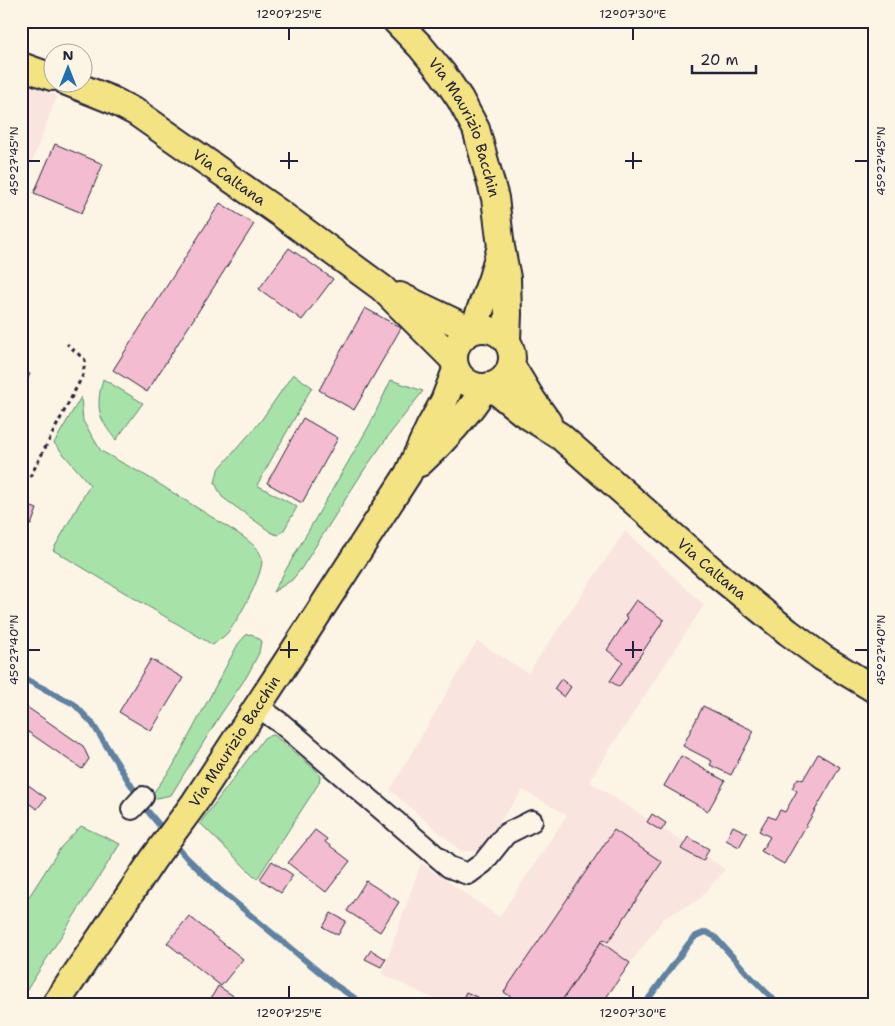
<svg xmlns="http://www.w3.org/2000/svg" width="895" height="1026" font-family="'Shantell Sans',sans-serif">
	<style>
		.built { fill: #fae4df }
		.green { fill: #a7e2a8; stroke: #648272 }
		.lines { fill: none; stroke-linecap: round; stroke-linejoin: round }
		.stream { stroke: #5f81a2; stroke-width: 6 }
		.building { fill: #f4bcd0; stroke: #22223b }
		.minor-casing { stroke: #22223b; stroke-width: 24 }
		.major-casing { stroke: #22223b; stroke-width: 30 }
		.path { stroke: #22223b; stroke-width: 3; stroke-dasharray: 4 4; stroke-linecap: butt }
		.minor { stroke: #fcf5e5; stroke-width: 20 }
		.major { stroke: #f4e382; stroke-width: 26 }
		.ticks { fill: none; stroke: #22223b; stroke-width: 2 }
		.labels { text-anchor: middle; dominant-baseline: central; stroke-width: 5; stroke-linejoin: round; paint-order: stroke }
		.street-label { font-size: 15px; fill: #22223b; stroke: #fcf5e5 }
		.neatline { fill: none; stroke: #22223b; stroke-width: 2 }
		.ticks-label { font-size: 12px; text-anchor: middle; fill: #22223b }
	</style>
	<rect width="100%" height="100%" fill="#fcf5e5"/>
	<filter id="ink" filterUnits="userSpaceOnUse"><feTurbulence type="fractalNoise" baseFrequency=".02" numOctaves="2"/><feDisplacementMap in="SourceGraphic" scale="10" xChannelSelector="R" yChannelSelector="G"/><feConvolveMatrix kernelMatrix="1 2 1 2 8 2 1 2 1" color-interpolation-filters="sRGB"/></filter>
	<g filter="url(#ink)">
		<g class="built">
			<path d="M21,83L57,96L21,191Z"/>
			<path d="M625,531L704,605L589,781L725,869L700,899L664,918L599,1005H446L382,974L421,863L499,917L567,815L523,790L478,851H461L390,790L477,641L528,673Z"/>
		</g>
		<g class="green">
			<path d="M293,374L312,387L257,485L297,507L284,530L278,535L272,533L222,497L215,483L218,470L260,422Z"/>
			<path d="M103,379L143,403L116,440C112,435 107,429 104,423C96,410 99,393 103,379Z"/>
			<path d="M391,380L423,391L389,435L364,470L301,569L292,580L273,592L369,426Z"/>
			<path d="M81,397L83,421L101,451L148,477L242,536C250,542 260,549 262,559C263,575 240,616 230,630C226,636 218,640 213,645L53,550L90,485L54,443Z"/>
			<path d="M252,634L261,641L259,653L247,676L221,714L171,795L148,800L173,766L238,644L246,635Z"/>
			<path d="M274,735L317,771L320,777L319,783L257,879L200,823L264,738L268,736Z"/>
			<path d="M81,826L120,844L21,999V909L61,847Z"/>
		</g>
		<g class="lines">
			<g class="stream">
				<path d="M21,678L25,679L74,704L92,723L146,809L165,832"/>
				<path d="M173,842L186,857L219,889L335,985L365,1005"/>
				<path d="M644,1005L689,943L696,936L706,932L715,937L748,974L779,1005"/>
			</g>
		</g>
		<g class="building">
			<path d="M55,144L103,164L82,213L34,193Z"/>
			<path d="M220,203L254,224L147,392L113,370Z"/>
			<path d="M289,248L333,279L302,320L259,289Z"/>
			<path d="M365,308L401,328L354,410L319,390Z"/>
			<path d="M21,370L30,374L21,392Z"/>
			<path d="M303,418L338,438L302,503L267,483Z"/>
			<path d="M21,503L37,509L31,525L21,522Z"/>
			<path d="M636,600L664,620L619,687L610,681L623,662L607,650L628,618L625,616Z"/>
			<path d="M151,659L183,678L151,731L119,712Z"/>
			<path d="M561,679L571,687L564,697L554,689Z"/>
			<path d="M24,705L83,746L89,759L82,769L21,727V709Z"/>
			<path d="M703,706L754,731L731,775L710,765L712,761L683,746Z"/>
			<path d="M818,754L840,767L784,864L761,851L770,837L759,831L768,816L775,819L780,810L785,812L797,791L792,788L798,778L803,780Z"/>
			<path d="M681,756L725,781L708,811L664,786Z"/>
			<path d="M27,784L46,798L37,809L21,798V791Z"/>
			<path d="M652,814L666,823L661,831L647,822Z"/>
			<path d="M733,826L747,833L739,847L726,840Z"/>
			<path d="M315,830L327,839L325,842L350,861L326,892L288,863Z"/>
			<path d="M614,830L662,862L608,942L603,939L559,1005H523L504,992Z"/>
			<path d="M688,837L709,849L703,861L681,849Z"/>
			<path d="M272,861L293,875L281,893L260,879Z"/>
			<path d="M366,881L399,902L380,932L347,911Z"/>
			<path d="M331,913L346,921L338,935L323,927Z"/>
			<path d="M189,916L243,959L221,986L167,943Z"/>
			<path d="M601,942L630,963L601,1005H559Z"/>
			<path d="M371,950L386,959L381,967L365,959Z"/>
			<path d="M218,986L243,1002L242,1005H207Z"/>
			<path d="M466,992L485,1001L483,1005H460Z"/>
		</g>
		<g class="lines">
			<defs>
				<g id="minor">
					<path d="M257,706L282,724L449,867L468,874L483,863L506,834L532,821"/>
					<path d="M132,809L143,797"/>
				</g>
				<g id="major">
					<path id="s1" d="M396,21L420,46L443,74L460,99L476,129L495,198L501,247L507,278L508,314L507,340"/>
					<path d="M21,66L52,77"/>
					<path id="s2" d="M67,82L112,100L137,113L281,214L382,288L453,359"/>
					<path d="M400,296L471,330"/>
					<circle cx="483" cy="358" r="29"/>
					<path d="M473,330L492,278L500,250"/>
					<path d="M511,365L533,401L548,422"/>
					<path id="s3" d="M490,386L522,412L560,436L713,571L788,632L823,658L874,689"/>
					<path d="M420,463C445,440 467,415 486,387"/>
					<path id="s4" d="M55,1005L154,858L193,805L299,643L408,474L430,426L444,401L456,370"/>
				</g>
			</defs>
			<use href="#minor" class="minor-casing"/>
			<use href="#major" class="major-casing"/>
			<g class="path">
				<path d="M30,477L83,375L85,360L67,344"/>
				<path d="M21,872L28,861"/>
			</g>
			<use href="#minor" class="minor"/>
			<use href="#major" class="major"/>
		</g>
	</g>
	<path class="ticks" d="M289,28V40M633,28V40M289,152V169M633,152V169M28,161H40M280,161H298M625,161H642M855,161H868M289,641V658M633,641V658M28,650H40M280,650H298M625,650H642M855,650H868M289,986V998M633,986V998"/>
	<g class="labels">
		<g class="street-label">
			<text stroke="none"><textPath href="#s1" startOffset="129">Via Maurizio Bacchin</textPath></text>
			<text stroke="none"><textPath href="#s2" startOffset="189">Via Caltana</textPath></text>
			<text stroke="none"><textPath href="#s3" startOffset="288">Via Caltana</textPath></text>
			<text stroke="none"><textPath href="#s4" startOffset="319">Via Maurizio Bacchin</textPath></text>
		</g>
	</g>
	<rect width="895" height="1026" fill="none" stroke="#fcf5e5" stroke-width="55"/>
	<g transform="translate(68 68)"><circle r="24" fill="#fcf5e5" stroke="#a5a1a1"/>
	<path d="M0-4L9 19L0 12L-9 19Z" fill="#1f6fb2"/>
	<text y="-8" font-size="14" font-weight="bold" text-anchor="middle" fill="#22223b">N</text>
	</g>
	<path d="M692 65v8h64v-8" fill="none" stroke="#22223b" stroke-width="2.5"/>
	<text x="700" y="65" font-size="15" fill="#22223b" stroke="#fcf5e5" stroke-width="4" paint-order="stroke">20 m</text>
	<rect x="28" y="28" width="840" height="970" class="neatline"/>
	<g class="ticks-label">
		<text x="289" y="18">12°07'25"E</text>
		<text x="633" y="18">12°07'30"E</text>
		<text transform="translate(14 161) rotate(-90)" y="4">45°27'45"N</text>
		<text transform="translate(881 161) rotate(-90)" y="4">45°27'45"N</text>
		<text transform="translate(14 650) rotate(-90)" y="4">45°27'40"N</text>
		<text transform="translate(881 650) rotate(-90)" y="4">45°27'40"N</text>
		<text x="289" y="1017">12°07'25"E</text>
		<text x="633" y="1017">12°07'30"E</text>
	</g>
</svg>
